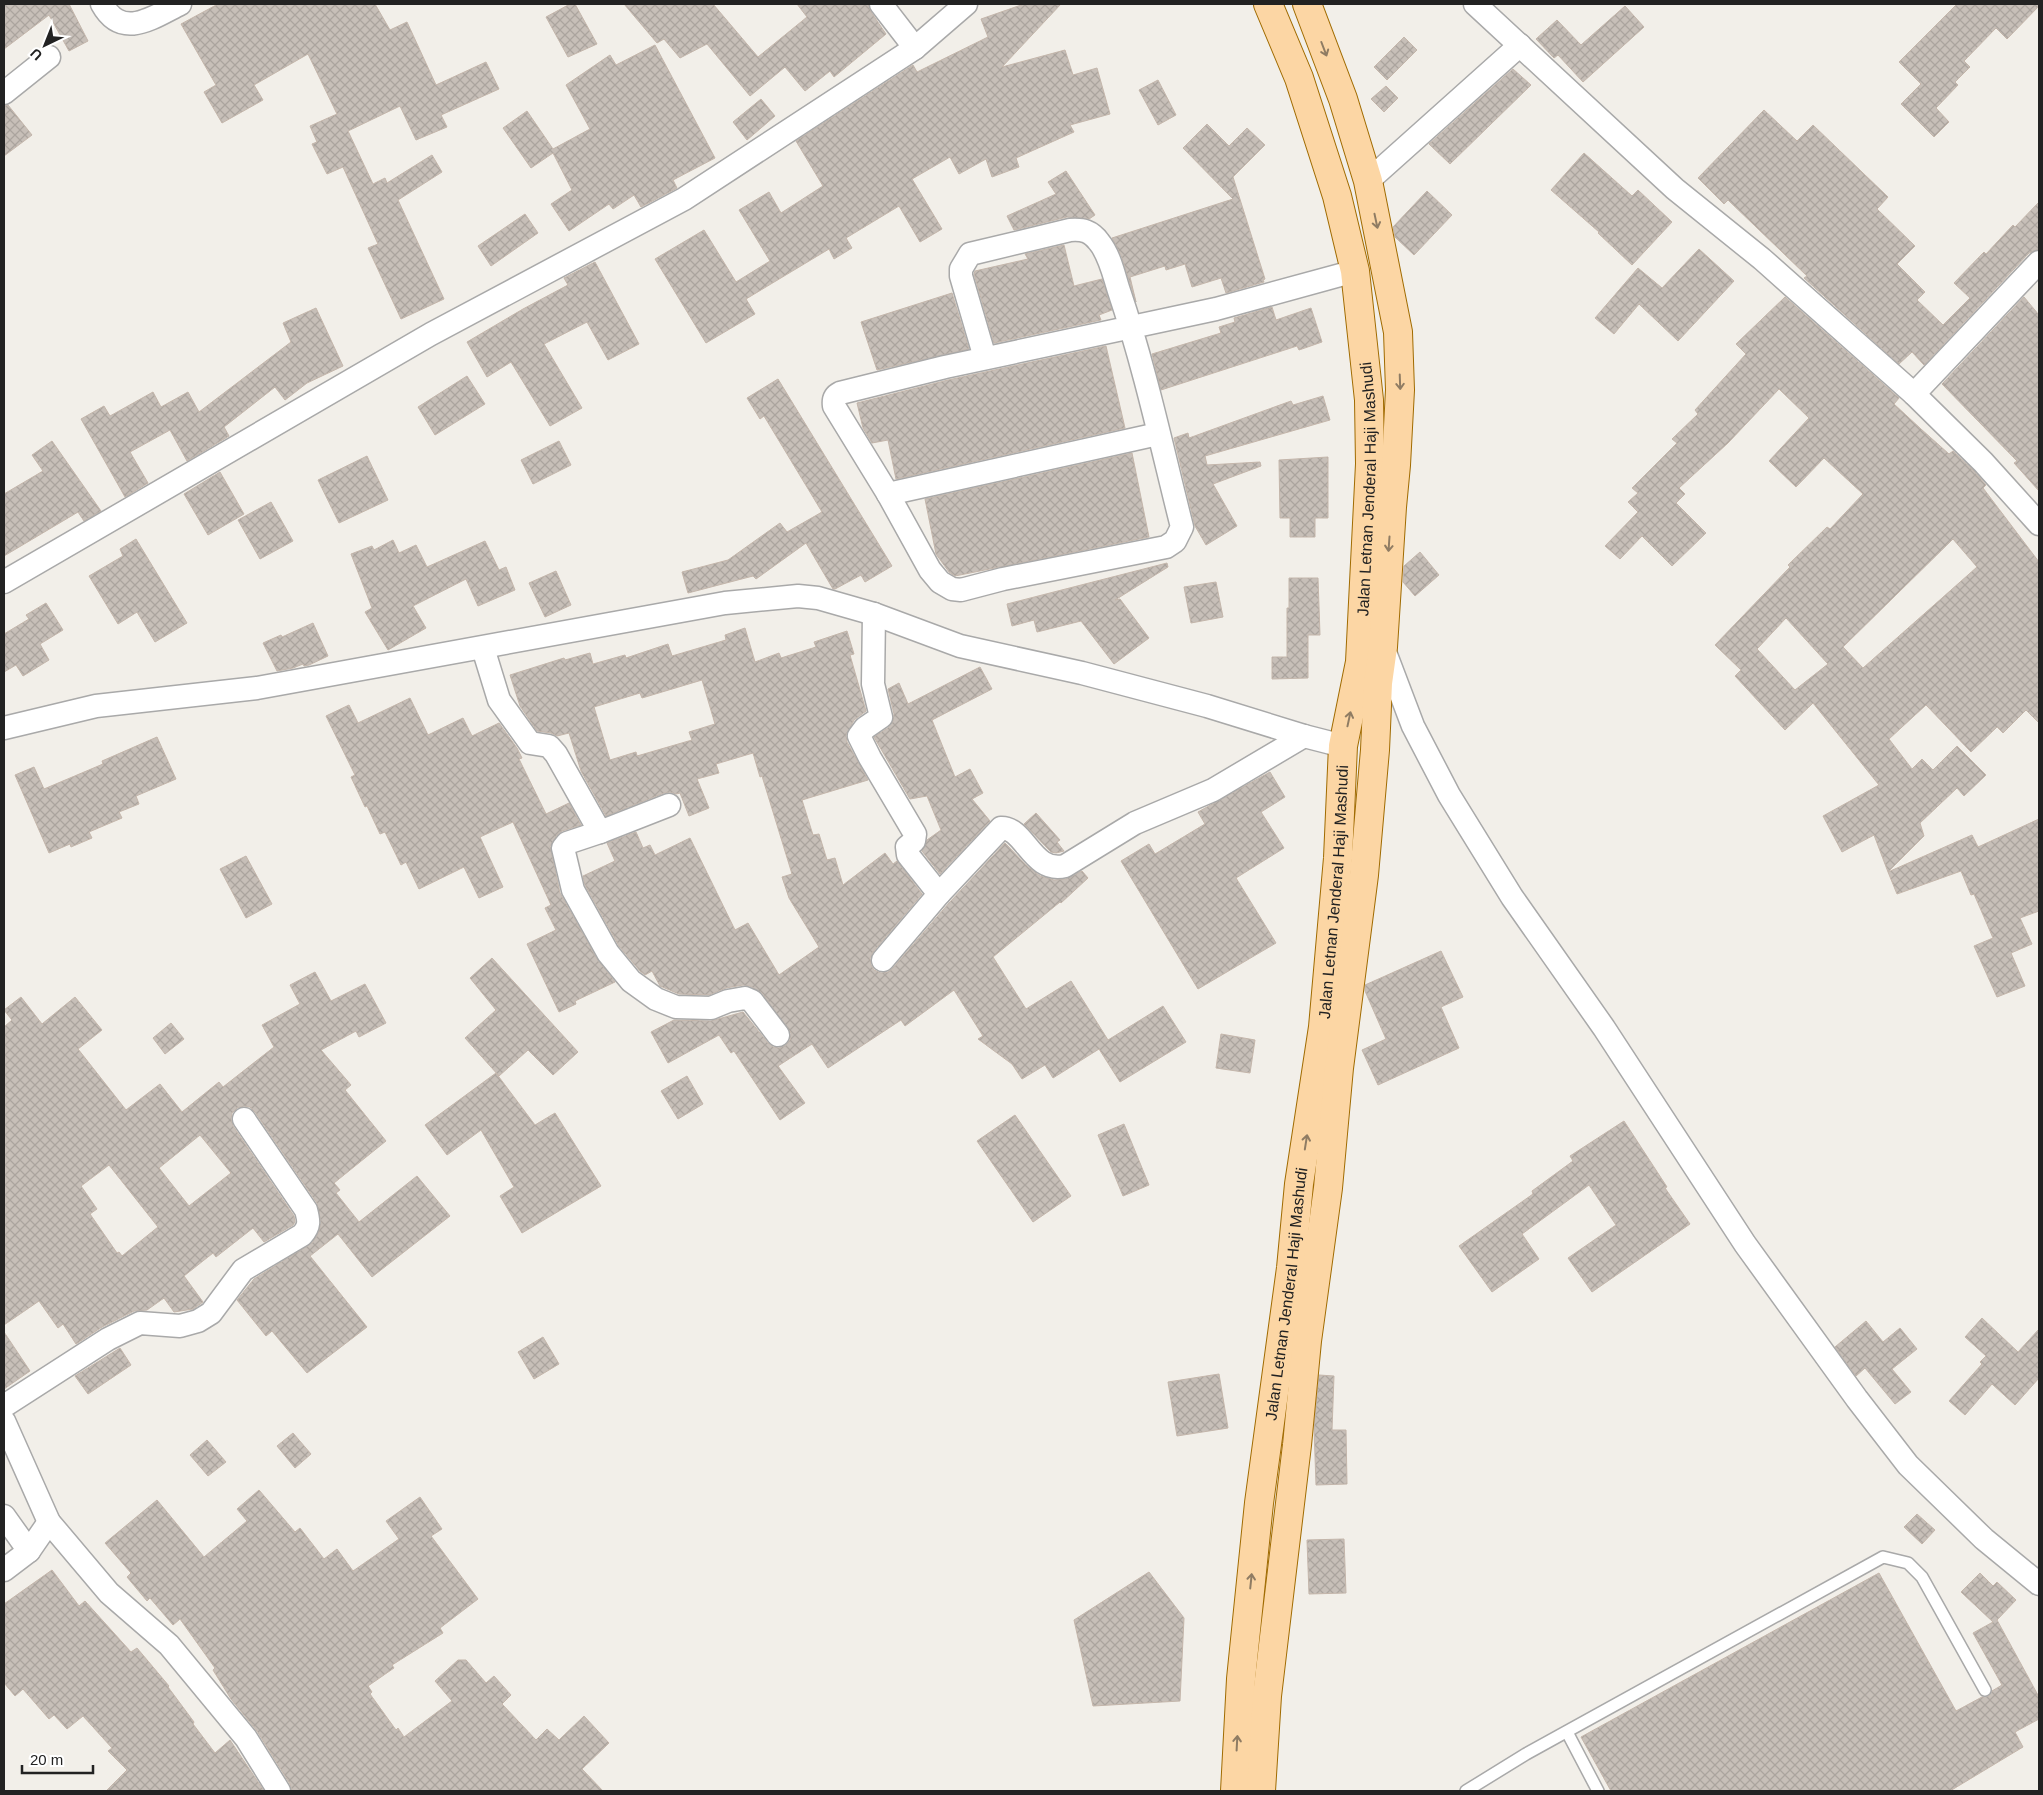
<svg xmlns="http://www.w3.org/2000/svg" width="2043" height="1795" font-family="Helvetica,sans-serif">
	<style>
		.building { fill: url(#building-cross-hatch); stroke: #c4b6ab; fill-rule: evenodd }
		.lines { fill: none; stroke-linecap: round; stroke-linejoin: round }
		.lane-casing { stroke: #a9a9a9; stroke-width: 14 }
		.street-casing { stroke: #a9a9a9; stroke-width: 25 }
		.primary-casing { stroke: #a06b00; stroke-width: 30 }
		.lane { stroke: #fff; stroke-width: 11 }
		.street { stroke: #fff; stroke-width: 22 }
		.primary { stroke: #fcd6a4; stroke-width: 28 }
		.oneway { stroke: #8f7c63 }
		.labels { text-anchor: middle; dominant-baseline: central; stroke-width: 5; stroke-linejoin: round; paint-order: stroke }
		.street-label { font-size: 16px; fill: #222; stroke: #fff }
	</style>
	<defs>
		<pattern id="building-cross-hatch" width="8" height="8" patternUnits="userSpaceOnUse" patternTransform="scale(1.25)"><rect width="8" height="8" fill="#c7bfb8"/><path d="M0 0l8 8M0 8l8-8" fill="none" stroke="#aba49e"/></pattern>
	</defs>
	<rect width="100%" height="100%" fill="#f2efe9"/>
	<g class="building">
		<path d="M4,4H69L88,41L69,51L49,15L4,49Z"/>
		<path d="M218,4H375L390,30L407,22L436,85L486,62L499,89L441,115L447,127L416,140L400,106L348,131L373,184L385,178L387,183L432,155L442,172L398,200L444,299L401,319L368,248L378,244L343,167L327,174L312,144L317,142L310,126L337,114L308,54L254,85L263,100L222,123L204,92L216,85L181,24Z"/>
		<path d="M570,4H575L597,44L568,57L546,17Z"/>
		<path d="M624,4H713L758,57L807,17L797,4H868L871,12L886,34L834,77L830,71L805,91L785,67L750,96L707,44L680,58L664,39L657,43Z"/>
		<path d="M1024,4H1061L1002,67L1065,50L1073,75L1097,68L1110,114L1070,125L1074,132L1016,158L1019,167L992,177L986,159L959,174L950,157L912,179L942,229L920,242L899,206L846,238L852,248L834,259L829,249L746,299L755,314L706,343L655,259L704,230L736,282L770,261L739,210L769,192L781,213L823,186L796,141L913,65L917,72L988,37L981,19Z"/>
		<path d="M1957,4H2039V6L2007,39L1996,28L1964,61L1970,67L1955,82L1958,85L1936,108L1949,122L1934,137L1901,104L1921,84L1899,62Z"/>
		<path d="M1625,6L1644,27L1583,82L1558,55L1554,58L1536,39L1557,20L1581,45Z"/>
		<path d="M1404,37L1417,50L1387,80L1374,67Z"/>
		<path d="M655,45L715,158L673,180L677,188L641,207L634,195L613,209L609,204L569,231L551,204L572,190L553,153L531,168L503,128L527,111L553,149L590,129L566,85L610,55L616,65Z"/>
		<path d="M1513,69L1531,85L1450,164L1429,144Z"/>
		<path d="M1158,80L1176,115L1158,125L1139,90Z"/>
		<path d="M1386,86L1398,98L1384,112L1371,99Z"/>
		<path d="M761,99L775,116L747,140L733,122Z"/>
		<path d="M8,105L32,135L4,156V106Z"/>
		<path d="M1764,110L1797,141L1813,125L1888,197L1877,209L1915,246L1897,264L1925,292L1917,300L1943,325L1970,298L1954,283L1984,252L1986,254L2013,225L2015,227L2039,202V249L2029,253L1924,365L1912,352L1899,364L1804,278L1807,276L1728,200L1724,204L1698,178Z"/>
		<path d="M1207,124L1229,146L1247,128L1265,145L1233,177L1265,279L1263,280L1264,282L1226,293L1221,278L1192,287L1185,264L1166,270L1165,266L1130,277L1136,302L1121,255L1112,238L1233,199L1183,148Z"/>
		<path d="M1584,153L1632,196L1638,190L1672,222L1632,265L1598,233L1599,232L1551,190Z"/>
		<path d="M1066,171L1095,215L1089,219L1067,217L1014,230L1007,216L1056,194L1048,182Z"/>
		<path d="M1427,191L1452,215L1414,255L1395,237L1393,227Z"/>
		<path d="M525,214L538,233L491,266L478,246Z"/>
		<path d="M1064,245L1074,286L1102,279L1112,310L1099,315L1101,320L994,343L974,274L975,271L1028,259L1025,254Z"/>
		<path d="M1699,249L1734,281L1678,341L1639,304L1614,334L1595,318L1638,268L1662,288Z"/>
		<path d="M595,262L639,344L608,360L587,322L544,344L582,408L550,426L511,362L487,377L467,342L523,309L568,285L564,278Z"/>
		<path d="M952,293L969,349L877,370L861,322Z"/>
		<path d="M1785,297L1899,398L1894,404L1921,429L1949,454L1953,451L1974,471L1986,485L1983,488L2039,562V723L2026,710L2003,733L1997,727L1971,752L1926,705L1889,739L1912,769L1922,759L1933,770L1957,746L1986,775L1964,796L1957,788L1920,823L1924,836L1888,872L1874,835L1842,852L1823,816L1879,785L1813,703L1785,730L1735,676L1741,670L1715,645L1790,567L1788,565L1827,527L1830,529L1863,494L1824,458L1796,487L1769,461L1809,418L1779,389L1728,443L1679,488L1685,494L1676,503L1706,533L1672,566L1642,536L1620,559L1605,546L1638,512L1628,502L1638,493L1632,488L1677,443L1672,439L1698,414L1695,410L1746,354L1736,344ZM1953,539L1977,567L1863,668L1843,647ZM1786,618L1828,664L1795,690L1757,649Z"/>
		<path d="M2024,297L2039,315V491L2014,463L2017,461L1942,384Z"/>
		<path d="M1272,307L1276,320L1311,308L1322,342L1299,350L1297,346L1161,390L1152,354L1221,333L1219,327L1235,322L1234,318Z"/>
		<path d="M316,308L343,366L307,383L285,400L275,387L224,427L229,436L187,461L170,430L130,452L148,483L125,497L81,419L104,406L110,416L153,392L161,407L188,392L199,412L291,342L283,323Z"/>
		<path d="M1106,346L1125,428L896,479L888,440L872,443L863,428L857,403L948,380Z"/>
		<path d="M467,376L485,404L435,435L418,407Z"/>
		<path d="M778,379L892,566L865,582L861,575L835,589H833L806,543L756,579L753,576L688,593L682,572L728,560L780,523L787,532L822,512L764,416L760,419L747,398Z"/>
		<path d="M1323,396L1330,420L1205,456L1207,465L1260,462L1261,466L1213,484L1237,526L1206,545L1195,526L1174,438L1188,433L1189,438L1291,401L1293,405Z"/>
		<path d="M52,441L101,511L84,521L78,512L4,556V494L43,471L32,455Z"/>
		<path d="M559,441L571,465L533,484L521,460Z"/>
		<path d="M1132,453L1149,537L955,576L949,572L936,554L925,499Z"/>
		<path d="M367,456L388,500L339,523L318,480Z"/>
		<path d="M1328,457V518H1315V537H1290V518H1280L1279,460Z"/>
		<path d="M220,472L244,514L208,535L184,494Z"/>
		<path d="M271,502L293,541L260,559L238,520Z"/>
		<path d="M136,539L187,623L155,642L137,612L118,624L89,576L123,556L120,549Z"/>
		<path d="M393,540L399,553L416,545L427,567L485,541L499,570L506,567L515,590L478,606L466,579L413,606L426,628L388,650L365,612L372,608L351,554L372,546L374,550Z"/>
		<path d="M1420,552L1439,575L1415,596L1403,582L1404,566Z"/>
		<path d="M1167,563L1168,567L1115,600L1120,599L1149,638L1114,664L1081,621L1037,632L1034,620L1012,626L1007,604Z"/>
		<path d="M556,571L571,605L545,617L529,583Z"/>
		<path d="M1289,578H1318L1320,635H1308V678L1272,679V657H1287V608H1289Z"/>
		<path d="M1216,582L1223,617L1191,623L1184,587Z"/>
		<path d="M46,603L63,630L40,644L49,660L23,676L16,665L4,672V634L29,619L26,615Z"/>
		<path d="M313,623L328,656L309,665L304,666L303,664L293,668L277,671L263,643L281,635L282,637Z"/>
		<path d="M745,628L755,662L779,653L781,658L816,647L814,642L847,631L854,654L850,655L866,711L854,720L846,735L847,742L868,780L802,800L813,835L819,834L827,860L835,858L843,885L885,853L893,864L897,861L922,894L873,952L870,958L871,965L874,970L881,973L888,972L893,968L949,903L1005,843L1027,866L1040,876L1054,880L1066,879L1082,871L1088,878L1061,903L1060,902L993,957L1026,1009L1071,981L1108,1040L1163,1006L1186,1042L1120,1082L1099,1049L1053,1078L1045,1065L1022,1079L1012,1064L978,1039L983,1036L954,990L905,1026L901,1020L828,1068L812,1044L778,1066L805,1103L780,1120L734,1051L731,1053L719,1035L668,1063L651,1032L674,1020L711,1021L743,1012L768,1043L773,1047L779,1048L786,1045L790,1040L791,1033L762,993L750,986L743,985L726,988L709,995L679,994L660,986L652,971L645,975L640,971L619,946L585,885L583,876L615,861L607,843L636,832L643,848L650,845L655,855L690,838L735,930L748,923L779,975L819,947L789,898L782,877L792,874L762,776L760,777L753,753L716,764L719,773L697,779L709,808L689,816L680,793L676,794L670,792L664,793L606,816L581,771L569,733L557,736L551,733L537,731L520,706L510,675L564,658L565,660L590,653L593,664L625,655L626,658L668,644L672,656L726,640L725,635ZM702,680L715,724L689,732L692,740L637,756L636,752L610,760L594,707L640,693L642,698Z"/>
		<path d="M980,667L992,689L932,720L955,777L970,769L983,793L972,799L990,821L940,874L922,851L927,840L941,830L927,796L910,799L874,737L888,728L893,721L894,714L888,689L899,683L908,704Z"/>
		<path d="M410,698L428,735L463,718L472,736L499,723L517,748L522,758L519,759L546,814L569,803L581,825L562,831L557,835L550,846L560,893L597,959L615,982L575,1001L576,1004L559,1012L527,944L556,930L545,908L551,905L513,822L480,837L503,887L479,898L464,867L419,889L406,862L401,865L385,832L380,834L367,806L365,807L351,777L355,775L326,716L349,705L358,723Z"/>
		<path d="M157,737L176,779L136,796L139,804L119,812L122,818L89,832L92,838L71,847L70,844L49,853L15,775L34,767L44,789L103,764L102,761Z"/>
		<path d="M1270,772L1285,797L1261,812L1284,848L1236,878L1276,943L1198,989L1121,861L1149,844L1155,854L1205,824L1198,812Z"/>
		<path d="M1036,813L1060,840L1057,842L1064,851L1056,853L1051,852L1024,824Z"/>
		<path d="M2039,819V911L2020,918L2032,944L2011,953L2025,986L1997,997L1974,946L1993,938L1974,894L1971,895L1961,871L1897,894L1888,872L1972,835L1978,847Z"/>
		<path d="M246,856L272,904L246,918L220,869Z"/>
		<path d="M1441,951L1463,997L1441,1007L1459,1048L1378,1085L1362,1050L1386,1039L1365,991V985Z"/>
		<path d="M492,958L578,1052L553,1075L528,1050L499,1076L465,1038L496,1010L470,978Z"/>
		<path d="M315,972L331,1001L365,984L386,1023L359,1037L356,1031L321,1050L351,1085L345,1090L386,1141L334,1183L340,1190L336,1193L359,1222L417,1176L450,1216L372,1277L338,1234L310,1256L367,1327L307,1373L272,1331L266,1336L237,1300L254,1279L312,1243L318,1234L321,1223L317,1203L255,1112L250,1107L244,1106L237,1108L232,1113L231,1119L233,1126L294,1216L295,1222L293,1225L264,1242L253,1228L216,1257L213,1253L184,1276L203,1302L193,1309L174,1312L164,1298L147,1310L134,1311L102,1327L76,1344L63,1324L58,1328L39,1301L4,1325V1027L12,1020L4,1010L21,997L42,1024L75,997L102,1030L78,1049L126,1110L160,1084L182,1112L219,1082L223,1087L274,1047L262,1025L300,1004L290,985ZM200,1135L231,1173L189,1206L159,1168ZM109,1165L158,1227L122,1256L119,1252L117,1253L90,1214L97,1209L81,1186Z"/>
		<path d="M171,1023L184,1039L165,1054L153,1038Z"/>
		<path d="M1221,1034L1255,1040L1250,1073L1216,1068Z"/>
		<path d="M496,1073L535,1125L555,1113L601,1186L522,1233L500,1196L514,1187L481,1130L447,1155L425,1125Z"/>
		<path d="M687,1076L703,1104L678,1119L661,1091Z"/>
		<path d="M1015,1115L1071,1196L1033,1222L977,1141Z"/>
		<path d="M1624,1121L1667,1187L1665,1188L1690,1224L1592,1292L1568,1258L1616,1225L1589,1185L1522,1234L1539,1259L1492,1292L1459,1246L1533,1194L1532,1191L1573,1161L1570,1156Z"/>
		<path d="M1124,1124L1149,1185L1123,1196L1098,1135Z"/>
		<path d="M1982,1318L2018,1352L2039,1329V1378L2015,1405L1992,1384L1965,1415L1949,1401L1982,1364L1980,1362L1986,1356L1965,1337Z"/>
		<path d="M1866,1321L1883,1342L1900,1328L1917,1349L1892,1369L1911,1392L1895,1404L1865,1368L1856,1376L1835,1347Z"/>
		<path d="M4,1332L30,1371L4,1389Z"/>
		<path d="M543,1337L559,1364L534,1379L518,1352Z"/>
		<path d="M120,1348L131,1365L88,1394L75,1376Z"/>
		<path d="M1219,1374L1228,1428L1177,1436L1168,1382Z"/>
		<path d="M1319,1375L1334,1376L1332,1430H1346L1347,1484L1316,1485L1314,1427Z"/>
		<path d="M293,1433L311,1454L295,1468L277,1446Z"/>
		<path d="M207,1440L226,1462L208,1476L190,1455Z"/>
		<path d="M259,1490L295,1532L300,1528L324,1559L337,1549L353,1571L399,1539L386,1521L420,1497L442,1529L431,1536L478,1599L440,1628L443,1633L392,1665L394,1668L368,1686L372,1692L370,1694L396,1730L398,1728L404,1737L452,1701L435,1681L458,1660H466L486,1683L494,1676L511,1695L502,1704L536,1740L547,1729L559,1740L584,1716L609,1743L582,1769L603,1791H292L290,1784L257,1731L231,1699L213,1670L215,1668L180,1619L173,1625L150,1598L147,1601L127,1577L131,1573L105,1543L157,1500L204,1557L247,1521L237,1509Z"/>
		<path d="M1917,1514L1935,1530L1922,1544L1904,1527Z"/>
		<path d="M1344,1539L1346,1593L1309,1594L1307,1540Z"/>
		<path d="M52,1570L79,1606L85,1601L131,1652L137,1648L169,1686L168,1687L194,1722L193,1724L215,1753L230,1740L264,1791H106L127,1770L108,1751L112,1748L83,1716L67,1729L54,1715L49,1719L23,1689L15,1696L4,1683V1604Z"/>
		<path d="M1149,1572L1184,1618L1180,1701L1093,1706L1074,1620Z"/>
		<path d="M1879,1573L1956,1711L1982,1697L1989,1696L1992,1691L2002,1685L1973,1633L1993,1622L1961,1592L1980,1573L1993,1586L1997,1582L2016,1600L1997,1620L2039,1697V1719L2015,1732L2023,1747L1950,1791H1611L1581,1737Z"/>
	</g>
	<g class="lines">
		<defs>
			<g id="lane">
				<path d="M1567,1732L1598,1791"/>
				<path d="M1466,1791L1526,1754L1883,1557L1908,1563L1922,1577L1985,1690"/>
			</g>
			<g id="street">
				<path d="M102,4C122,40 152,18 180,4"/>
				<path d="M881,4L915,48"/>
				<path d="M1475,4L1675,189L1762,259L1914,394L1983,462L2039,524"/>
				<path d="M4,93L49,57"/>
				<path d="M1368,181L1520,45"/>
				<path d="M985,358L961,276V269L970,254L1070,230C1083,229 1091,231 1099,242C1110,255 1114,276 1119,291C1145,368 1162,448 1182,527L1175,541L1166,547L1003,579L961,590L952,589L940,582L930,570L888,494L834,406C833,399 834,396 840,393L945,367L1216,309L1355,271"/>
				<path d="M1914,394L2039,262"/>
				<path d="M888,494L1158,434"/>
				<path d="M4,582L431,334L684,199L915,48L966,4"/>
				<path d="M874,614L873,684L881,717L865,728L859,736L870,758L915,834L914,841L907,847L908,855L939,894"/>
				<path d="M1383,647L1413,726L1449,795L1512,897L1604,1028L1745,1244L1857,1399L1908,1465L1984,1539L2039,1584"/>
				<path d="M483,648L499,700L530,743L549,746L556,754L600,832L669,805"/>
				<path d="M4,728L96,706L257,688L725,603L798,596L818,598L874,614L960,646L1082,673L1207,706L1304,736L1343,746"/>
				<path d="M600,832L567,843L563,848L573,890L608,953L631,981L656,999L676,1007L711,1008L728,1001L745,998L752,1001L778,1035"/>
				<path d="M883,960L939,894L1001,828C1025,827 1032,874 1065,866L1135,823L1213,790L1304,736"/>
				<path d="M4,1406L108,1339L140,1323L180,1326L198,1321L211,1313L243,1270L302,1235C310,1226 309,1221 306,1210L244,1119"/>
				<path d="M4,1421L49,1522L109,1593L169,1645L246,1738L279,1791"/>
				<path d="M4,1516L29,1551"/>
				<path d="M4,1570L29,1551L49,1522"/>
			</g>
			<g id="primary">
				<path id="s1" d="M1235,1791L1241,1679L1259,1503L1291,1268L1299,1184L1323,1027L1338,858L1343,746L1360,662L1370,464L1369,400L1355,271L1337,196L1299,78L1268,4"/>
				<path d="M1261,1791L1267,1696L1297,1445L1307,1341L1328,1188L1339,1068L1364,875L1375,750L1378,683L1383,647L1392,507L1396,465L1400,390L1398,332L1368,181L1343,99L1307,4"/>
			</g>
		</defs>
		<use href="#lane" class="lane-casing"/>
		<use href="#street" class="street-casing"/>
		<use href="#primary" class="primary-casing"/>
		<use href="#lane" class="lane"/>
		<use href="#street" class="street"/>
		<use href="#primary" class="primary"/>
	</g>
	<defs><path id="oneway-shaft" d="M-6 0H5M1.5-3L5.5 0L1.5 3" fill="none" stroke-width="1.6" stroke-linecap="round" stroke-linejoin="round" transform="scale(1.25)"/></defs>
	<g class="oneway">
		<use href="#oneway-shaft" transform="translate(1324 49) rotate(69)"/>
		<use href="#oneway-shaft" transform="translate(1376 221) rotate(78)"/>
		<use href="#oneway-shaft" transform="translate(1400 382) rotate(88)"/>
		<use href="#oneway-shaft" transform="translate(1389 544) rotate(94)"/>
		<use href="#oneway-shaft" transform="translate(1349 719) rotate(-78)"/>
		<use href="#oneway-shaft" transform="translate(1306 1142) rotate(-81)"/>
		<use href="#oneway-shaft" transform="translate(1251 1581) rotate(-84)"/>
		<use href="#oneway-shaft" transform="translate(1237 1743) rotate(-87)"/>
	</g>
	<g class="labels">
		<g class="street-label">
			<text stroke="none"><textPath href="#s1" startOffset="1310">Jalan Letnan Jenderal Haji Mashudi</textPath></text>
			<text stroke="none"><textPath href="#s1" startOffset="905">Jalan Letnan Jenderal Haji Mashudi</textPath></text>
			<text stroke="none"><textPath href="#s1" startOffset="500">Jalan Letnan Jenderal Haji Mashudi</textPath></text>
		</g>
	</g>
	<rect width="2043" height="1795" fill="none" stroke="#222222" stroke-width="10"/>
	<g transform="translate(45 45) rotate(223)" stroke="#ffffff" stroke-width="4" paint-order="stroke">
	<path d="M0-4L9 19L0 12L-9 19Z" fill="#222222"/>
	<text y="-8" font-size="14" font-weight="bold" text-anchor="middle" fill="#222222">U</text>
	</g>
	<path d="M22 1765v8h71v-8" fill="none" stroke="#222222" stroke-width="2.5"/>
	<text x="30" y="1765" font-size="15" fill="#222222" stroke="#ffffff" stroke-width="4" paint-order="stroke">20 m</text>
</svg>
